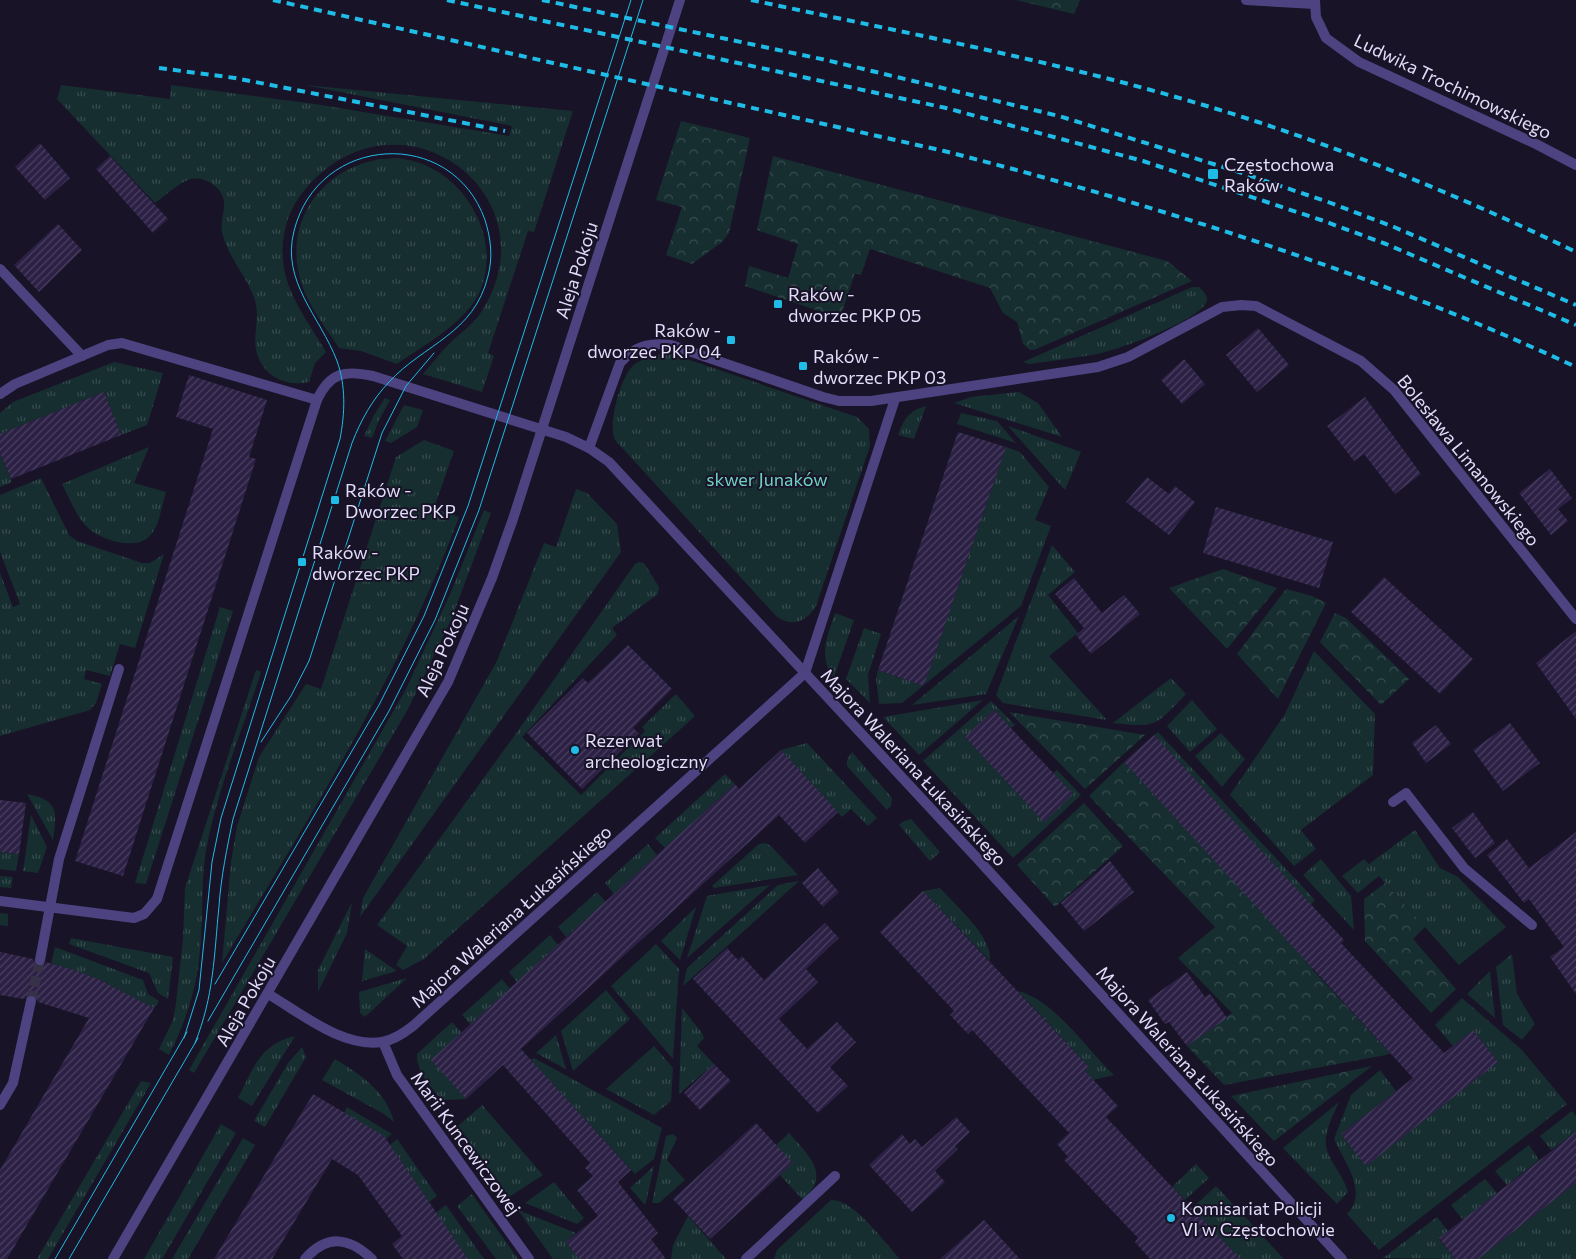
<svg xmlns="http://www.w3.org/2000/svg" width="1576" height="1259" font-family="Commissioner,sans-serif">
	<style>
		.grass { fill: url(#grass-tufts) }
		.forest { fill: url(#forest-crowns) }
		.building { fill: url(#building-hatch) }
		.lines { fill: none; stroke-linecap: round; stroke-linejoin: round }
		.minor-tunnel { stroke: #363147; stroke-width: 10; stroke-dasharray: 10 5; stroke-linecap: butt }
		.minor { stroke: #4c4380; stroke-width: 10 }
		.tertiary { stroke: #4c4380; stroke-width: 10 }
		.tram { stroke: #1ebce6; stroke-width: 1 }
		.rail { stroke: #1ebce6; stroke-width: 4; stroke-dasharray: 8 6; stroke-linecap: butt }
		.poi-dot { fill: #1ebce6; stroke: #181327; stroke-width: 2 }
		.labels { text-anchor: middle; dominant-baseline: central; stroke-width: 4; stroke-linejoin: round; paint-order: stroke }
		.street-label { font-size: 18px; fill: #e3dcfb; stroke: #181327 }
		.poi-label { font-size: 18px; fill: #e3dcfb; stroke: #181327; text-anchor: start }
		.park-label { font-size: 18px; fill: #6fd4c5; stroke: #181327 }
	</style>
	<defs>
		<pattern id="grass-tufts" width="24" height="20" patternUnits="userSpaceOnUse" patternTransform="scale(1.25)"><rect width="24" height="20" fill="#162e30"/><path d="M3 7l-1-3M5 7V3M7 7l1-3M15 17l-1-3M17 17v-4M19 17l1-3" fill="none" stroke="#384c4f"/></pattern>
		<pattern id="forest-crowns" width="20" height="18" patternUnits="userSpaceOnUse" patternTransform="scale(1.25)"><rect width="20" height="18" fill="#162e30"/><path d="M2 6a3 3 0 1 1 6 0M12 15a3 3 0 1 1 6 0" fill="none" stroke="#384c4f"/></pattern>
		<pattern id="building-hatch" width="6" height="6" patternUnits="userSpaceOnUse" patternTransform="scale(1.25)"><rect width="6" height="6" fill="#2c2145"/><path d="M-1 1l2-2M0 6l6-6M5 7l2-2" fill="none" stroke="#4a4161"/></pattern>
	</defs>
	<rect width="100%" height="100%" fill="#181327"/>
	<g class="grass">
		<path d="M61,85L170,99L171,85L315,104L509,136L512,126L305,85L573,111L534,232L528,231L488,353L494,356L482,392L423,374C433,363 442,350 453,340C462,332 473,324 480,314C558,196 401,80 307,187C287,209 279,239 284,268C289,298 311,326 326,352L315,363L309,382C285,387 262,376 256,350C253,334 260,317 255,300C247,276 228,258 222,232C220,220 225,212 224,202C223,186 200,173 186,181C175,186 165,196 155,203L57,99Z"/>
		<path d="M380,159C387,159 396,158 403,159C447,165 481,205 486,247C488,265 485,286 474,302C456,328 424,345 397,364L361,351L339,348C326,328 309,307 302,285C281,225 320,169 380,159Z"/>
		<path d="M1192,287H1199C1202,290 1207,294 1207,299C1208,318 1115,351 1097,354C1074,358 1051,361 1029,364L1023,362Z"/>
		<path d="M661,354H672L857,417L869,429L870,446L816,606C806,622 792,628 776,616L615,440C607,425 621,374 635,364C643,358 652,356 661,354Z"/>
		<path d="M114,362L163,373L147,425L121,435L104,392L0,434V413L13,402Z"/>
		<path d="M1019,392L1038,403L1062,437L954,403L971,397Z"/>
		<path d="M385,398L390,400L379,420L372,438L364,436L374,415Z"/>
		<path d="M404,405L423,410L417,427L391,443L385,441Z"/>
		<path d="M926,406L914,439L898,435C904,418 909,411 926,406Z"/>
		<path d="M961,413L997,421L1016,443L957,424Z"/>
		<path d="M1008,426L1081,452L1065,490Z"/>
		<path d="M424,440L454,451L434,508L459,517C401,675 308,818 222,963L231,862L237,826L259,757L306,684L321,689L396,457Z"/>
		<path d="M149,447L134,483L166,492C162,504 160,522 153,532C140,553 102,541 87,527C76,516 69,497 62,484Z"/>
		<path d="M1006,447L1020,452L1049,487L1035,520L1051,526L1021,606L902,703L879,704L876,678L878,670L924,686Z"/>
		<path d="M0,453L12,482L0,487Z"/>
		<path d="M41,478L69,535L77,541L142,563H150L164,554L135,648L120,644L110,676L86,670L84,679L102,684L96,703L90,710L0,736V573L13,607L20,604L0,552V495Z"/>
		<path d="M576,489L587,493L617,524L621,552L360,917L363,898L497,661L544,543L556,547Z"/>
		<path d="M484,510L491,513L451,620L407,711L194,1073L189,1070L406,689L451,592Z"/>
		<path d="M1052,545L1075,572L1048,595L1078,633L1049,656L1107,720L1003,703L996,695Z"/>
		<path d="M639,562L644,563L659,587L658,594L612,628L617,635L522,737L581,795L645,731L642,727L676,694L695,716L424,959L403,970L396,965L407,946L377,925L517,732L635,564Z"/>
		<path d="M220,607L233,611L146,884L135,883Z"/>
		<path d="M835,613L854,620L834,677H832C819,653 827,637 835,613Z"/>
		<path d="M1019,616L986,694L912,705Z"/>
		<path d="M864,628L881,634L868,675L870,703L846,679Z"/>
		<path d="M1314,651L1375,714L1373,775L1301,830L1316,849L1294,866L1230,795L1285,714Z"/>
		<path d="M256,670L261,672C243,728 220,783 208,840C200,876 204,913 200,950C197,988 186,1021 169,1055L159,1049L173,1020L176,1003L183,939L185,888Z"/>
		<path d="M1171,678L1186,694C1155,726 1158,728 1113,723Z"/>
		<path d="M983,700L919,755L883,717Z"/>
		<path d="M1192,700L1217,729L1190,752L1167,726Z"/>
		<path d="M991,701L1015,725L1011,728L994,710L965,737L1044,821L1073,794L1053,773L1057,770L1081,795L1013,858L923,761Z"/>
		<path d="M1158,732L1315,900L1311,905L1154,735Z"/>
		<path d="M1221,733L1245,759L1222,787L1195,756Z"/>
		<path d="M807,743L877,818L868,826L851,809L842,817L781,750Z"/>
		<path d="M852,752L892,798L891,806L887,810L847,766V760Z"/>
		<path d="M725,774L735,784L665,848L655,838Z"/>
		<path d="M27,794C59,800 57,812 53,840Z"/>
		<path d="M31,815L47,847L38,873L23,871Z"/>
		<path d="M911,819L940,852L930,861L899,825L904,821Z"/>
		<path d="M1415,830L1440,868L1458,877L1506,927L1459,965L1379,876L1358,893L1342,876L1364,859L1369,864Z"/>
		<path d="M765,843L771,846L798,875L714,888L712,886L759,844Z"/>
		<path d="M648,844L657,855L614,894L605,883Z"/>
		<path d="M0,852L19,854L16,871L0,869Z"/>
		<path d="M1321,859L1351,896L1354,930L1303,875Z"/>
		<path d="M0,876L13,877L11,888L0,887Z"/>
		<path d="M799,881L683,986L687,968L778,885Z"/>
		<path d="M770,885L687,958L707,896Z"/>
		<path d="M940,888C955,905 993,937 990,961L923,891Z"/>
		<path d="M597,892L606,902L566,937L558,927Z"/>
		<path d="M352,902L347,933L318,992V970Z"/>
		<path d="M696,907L680,960L661,941Z"/>
		<path d="M0,913L8,914V926L0,925Z"/>
		<path d="M550,935L558,945L517,982L509,972Z"/>
		<path d="M71,938L173,957L168,999L158,993L149,973L69,944Z"/>
		<path d="M656,944L679,969L673,1059L611,986Z"/>
		<path d="M55,947L143,980L148,994L159,1001L154,1008L98,979L51,963Z"/>
		<path d="M365,949L397,971L362,981Z"/>
		<path d="M1512,954L1517,994L1535,1024L1522,1040L1503,1025L1496,967Z"/>
		<path d="M1490,971L1495,1018L1467,994Z"/>
		<path d="M407,978L365,1017L360,1013L359,992Z"/>
		<path d="M502,979L510,989L471,1025L462,1015Z"/>
		<path d="M606,990L630,1019L573,1071L561,1031Z"/>
		<path d="M1018,991C1056,1001 1086,1049 1114,1075L1093,1080L1046,1108L1089,1067Z"/>
		<path d="M1462,998L1522,1050L1567,1104L1379,1250L1347,1214C1369,1193 1344,1161 1334,1139L1351,1095L1380,1070L1396,1091L1341,1134L1366,1165L1498,1062L1473,1030L1453,1046L1435,1025Z"/>
		<path d="M682,1008L702,1033L704,1038L697,1046L714,1064L679,1094Z"/>
		<path d="M452,1022L462,1033L466,1099L442,1100C431,1087 416,1072 417,1054Z"/>
		<path d="M556,1035L566,1069L536,1053Z"/>
		<path d="M295,1036L252,1106L238,1098C253,1069 260,1044 295,1036Z"/>
		<path d="M654,1046L673,1068L671,1101L654,1115L606,1089Z"/>
		<path d="M302,1047L306,1057L265,1127L254,1121L288,1063Z"/>
		<path d="M534,1058L662,1128L654,1159L635,1174L540,1070L531,1060Z"/>
		<path d="M335,1059C361,1075 386,1091 394,1122L384,1114L322,1080Z"/>
		<path d="M141,1081L151,1083L48,1259H37Z"/>
		<path d="M1339,1102C1333,1116 1324,1131 1326,1146C1328,1160 1344,1176 1348,1192L1337,1204L1283,1148Z"/>
		<path d="M482,1105L543,1175L509,1197L458,1126Z"/>
		<path d="M347,1107L392,1134L386,1139L344,1113Z"/>
		<path d="M1572,1111L1576,1116V1142L1571,1136L1551,1150L1540,1136Z"/>
		<path d="M221,1124L236,1133L162,1259H144Z"/>
		<path d="M789,1133C808,1155 832,1174 803,1200L780,1175L776,1145Z"/>
		<path d="M673,1134L677,1138L667,1160L685,1180L659,1203H652L666,1136Z"/>
		<path d="M243,1138L255,1145L188,1259H172Z"/>
		<path d="M397,1139L437,1196L429,1202L390,1145Z"/>
		<path d="M1529,1145L1539,1160L1507,1185L1495,1171Z"/>
		<path d="M1196,1164L1209,1178L1185,1200L1172,1187Z"/>
		<path d="M654,1166L646,1203L644,1204L630,1188Z"/>
		<path d="M1485,1179L1497,1193L1463,1220L1451,1205Z"/>
		<path d="M554,1182L584,1218L577,1224L525,1203Z"/>
		<path d="M1576,1183V1259H1478Z"/>
		<path d="M1216,1186L1284,1259H1240L1192,1208Z"/>
		<path d="M472,1194L518,1259H496L457,1206Z"/>
		<path d="M831,1200C853,1198 885,1243 900,1259H774L777,1250Z"/>
		<path d="M446,1205L484,1259H468L435,1213Z"/>
		<path d="M518,1210L576,1233L566,1242L579,1259H553Z"/>
		<path d="M688,1216L726,1259H671L673,1245Z"/>
		<path d="M1437,1217L1448,1231L1439,1239L1455,1259L1383,1258Z"/>
	</g>
	<g class="forest">
		<path d="M1016,0H1080L1074,14Z"/>
		<path d="M681,121L750,138L729,233L722,242L692,264L666,255L682,207L656,200Z"/>
		<path d="M773,156L1167,261L1192,281L1034,350H1030L1023,344L1017,322L1003,313L990,288L870,249L861,275L855,273L840,318L745,286L749,266L788,278L798,244L757,230Z"/>
		<path d="M1223,569L1277,588L1227,649L1169,588Z"/>
		<path d="M1286,589L1312,596L1326,603L1278,699L1237,654Z"/>
		<path d="M1335,613L1346,618L1409,679L1381,705L1320,642Z"/>
		<path d="M1009,712L1145,735L1085,789Z"/>
		<path d="M1124,762L1314,967L1312,969L1390,1053L1386,1055L1224,1085L1187,1046L1232,1013L1178,958L1215,927L1089,796Z"/>
		<path d="M1084,803L1123,846L1055,907L1017,865Z"/>
		<path d="M1385,883L1425,927L1413,939L1456,989L1431,1013L1365,941L1364,899Z"/>
		<path d="M1372,1066L1274,1141L1231,1096Z"/>
	</g>
	<g class="building">
		<path d="M40,143L70,178L45,200L15,167Z"/>
		<path d="M110,156L168,219L153,233L96,169Z"/>
		<path d="M58,224L82,250L39,292L14,265Z"/>
		<path d="M1258,328L1289,365L1257,392L1226,355Z"/>
		<path d="M1184,359L1205,384L1182,404L1161,380Z"/>
		<path d="M189,375L267,400L249,457L256,459L123,876L75,861L213,429L176,417Z"/>
		<path d="M104,392L121,435L11,479L0,453V434Z"/>
		<path d="M1365,397L1421,474L1395,494L1364,454L1354,461L1327,426Z"/>
		<path d="M958,432L1006,447L924,686L878,670Z"/>
		<path d="M1550,469L1572,498L1558,509L1568,521L1551,535L1519,493Z"/>
		<path d="M1147,477L1169,494L1175,486L1195,502L1169,535L1126,502Z"/>
		<path d="M1216,507L1333,542L1319,588L1203,553Z"/>
		<path d="M1384,577L1473,659L1440,694L1351,612Z"/>
		<path d="M1074,578L1102,613L1124,595L1140,614L1091,654L1076,635L1084,628L1055,594Z"/>
		<path d="M1576,631V719L1536,663Z"/>
		<path d="M628,645L672,689L633,728L639,733L582,789L527,733L583,678L588,683Z"/>
		<path d="M994,710L1073,794L1044,822L965,737Z"/>
		<path d="M1510,723L1540,763L1503,791L1473,750Z"/>
		<path d="M1436,725L1451,744L1426,763L1412,743Z"/>
		<path d="M1154,735L1344,940L1341,943L1444,1053L1473,1030L1498,1062L1366,1166L1341,1134L1413,1078L1124,762Z"/>
		<path d="M781,750L838,812L805,843L779,815L521,1049L631,1170L618,1182L658,1233L651,1239L666,1259H579L566,1242L598,1216L577,1190L593,1176L585,1168L590,1163L503,1065L466,1099L431,1060L735,784L739,789Z"/>
		<path d="M0,800L26,803L19,854L0,852Z"/>
		<path d="M1473,812L1495,843L1475,858L1452,828Z"/>
		<path d="M1576,832V994L1550,957L1564,947L1529,899L1524,903L1487,855L1507,839L1529,868Z"/>
		<path d="M1110,861L1134,892L1084,931L1061,903Z"/>
		<path d="M818,868L839,892L823,907L802,883Z"/>
		<path d="M923,891L1089,1067L1085,1071L1118,1106L1106,1117L1240,1259H1150L1135,1242L1138,1238L1064,1160L1068,1157L1057,1144L1069,1133L972,1030L968,1034L950,1015L954,1011L880,932Z"/>
		<path d="M825,923L839,938L806,969L818,982L779,1019L807,1049L837,1022L856,1042L830,1067L848,1086L818,1113L693,979L727,948L738,960L742,956L764,980Z"/>
		<path d="M0,952L33,959L38,967L43,966L46,962L74,970L98,979L154,1008L7,1259H0V1170L89,1018L38,1002L33,994L28,995L24,999L0,995Z"/>
		<path d="M1187,972L1205,997L1210,994L1227,1018L1187,1046L1169,1022L1165,1024L1148,1000Z"/>
		<path d="M714,1064L731,1081L700,1110L684,1093Z"/>
		<path d="M313,1094L384,1136L468,1259H403L392,1244L402,1236L358,1175L332,1159L272,1259H214Z"/>
		<path d="M956,1117L970,1132L955,1146L958,1149L935,1171L945,1182L912,1212L869,1165L902,1134L910,1144L915,1139L922,1147Z"/>
		<path d="M756,1123L793,1163L710,1239L673,1199Z"/>
		<path d="M1576,1132V1183L1478,1259H1455L1439,1238Z"/>
		<path d="M984,1220L1020,1259H940Z"/>
	</g>
	<g class="lines">
		<path class="minor-tunnel" d="M31,1001L40,960"/>
		<g class="minor">
			<path d="M1246,0L1314,4"/>
			<path d="M1315,0L1316,17L1326,38L1359,62L1536,144L1576,165"/>
			<path d="M0,269L82,356"/>
			<path d="M0,394L15,384L108,345L122,343L317,400"/>
			<path d="M589,448L620,363C635,346 649,342 671,345L823,397L839,401H871L1098,367L1128,357L1222,307L1241,305L1256,306L1361,361L1394,390L1576,619"/>
			<path d="M805,673L895,399"/>
			<path d="M1393,802L1406,793L1464,868L1532,925"/>
			<path d="M0,901L134,918L144,914L157,899L317,400C330,372 345,370 373,376L566,437L589,448L609,462L975,856L1342,1259"/>
			<path d="M40,960L59,859L119,669"/>
			<path d="M268,994C301,1013 342,1048 382,1042C394,1040 404,1033 413,1026L805,673"/>
			<path d="M383,1042L397,1075L529,1259"/>
			<path d="M0,1105L13,1083L31,1001"/>
			<path d="M305,1259C327,1234 349,1237 372,1259"/>
			<path d="M746,1259L835,1176"/>
		</g>
		<path class="tertiary" d="M113,1259L448,682L492,578L513,519L680,0"/>
		<g class="tram">
			<path d="M261,742L291,696L309,661L382,433L406,386L434,353"/>
			<path d="M215,984L379,705L424,616L468,506L631,0"/>
			<path d="M208,1021L389,711L435,620L479,510L643,0"/>
			<path d="M184,1038L199,990L212,862L221,818L340,439C345,413 346,386 337,361C320,316 281,282 294,231C318,134 452,126 485,220C491,239 493,257 488,276C474,334 424,344 389,382C372,400 361,420 352,443L233,819C227,848 221,877 219,906C214,956 214,996 195,1043"/>
			<path d="M55,1259L187,1032"/>
			<path d="M69,1259L198,1038"/>
		</g>
		<g class="rail">
			<path d="M273,0L944,151C1159,206 1374,273 1576,367"/>
			<path d="M447,0L946,108L1143,161L1321,220L1386,244L1576,325"/>
			<path d="M542,0L826,60L1059,116L1239,172L1328,202L1394,227L1576,305"/>
			<path d="M751,0C921,36 1093,68 1258,122C1367,158 1473,202 1576,252"/>
			<path d="M159,68L235,78L505,131"/>
		</g>
	</g>
	<g class="poi-dot">
		<rect x="1207" y="168" width="12" height="12" rx="2.5"/>
		<rect x="773" y="299" width="10" height="10" rx="2.5"/>
		<rect x="726" y="335" width="10" height="10" rx="2.5"/>
		<rect x="798" y="361" width="10" height="10" rx="2.5"/>
		<rect x="330" y="495" width="10" height="10" rx="2.5"/>
		<rect x="297" y="557" width="10" height="10" rx="2.5"/>
		<circle cx="575" cy="750" r="5"/>
		<circle cx="1171" cy="1218" r="5"/>
	</g>
	<g class="labels">
		<g class="street-label">
			<text transform="translate(1453 86) rotate(26)">Ludwika Trochimowskiego</text>
			<text transform="translate(576 270) rotate(-72)">Aleja Pokoju</text>
			<text transform="translate(1469 460) rotate(51)">Bolesława Limanowskiego</text>
			<text transform="translate(442 650) rotate(-65)">Aleja Pokoju</text>
			<text transform="translate(914 767) rotate(47)">Majora Waleriana Łukasińskiego</text>
			<text transform="translate(511 916) rotate(-42)">Majora Waleriana Łukasińskiego</text>
			<text transform="translate(245 1001) rotate(-60)">Aleja Pokoju</text>
			<text transform="translate(1188 1066) rotate(48)">Majora Waleriana Łukasińskiego</text>
			<text transform="translate(466 1143) rotate(54)">Marii Kuncewiczowej</text>
		</g>
		<g class="poi-label">
			<text x="1224" y="164">Częstochowa<tspan x="1224" dy="21">Raków</tspan></text>
			<text x="788" y="294">Raków -<tspan x="788" dy="21">dworzec PKP 05</tspan></text>
			<text x="721" y="330" text-anchor="end">Raków -<tspan x="721" dy="21">dworzec PKP 04</tspan></text>
			<text x="813" y="356">Raków -<tspan x="813" dy="21">dworzec PKP 03</tspan></text>
			<text x="345" y="490">Raków -<tspan x="345" dy="21">Dworzec PKP</tspan></text>
			<text x="312" y="552">Raków -<tspan x="312" dy="21">dworzec PKP</tspan></text>
			<text x="585" y="740">Rezerwat<tspan x="585" dy="21">archeologiczny</tspan></text>
			<text x="1181" y="1208">Komisariat Policji<tspan x="1181" dy="21">VI w Częstochowie</tspan></text>
		</g>
		<g class="park-label">
			<text x="767" y="479">skwer Junaków</text>
		</g>
	</g>
</svg>
